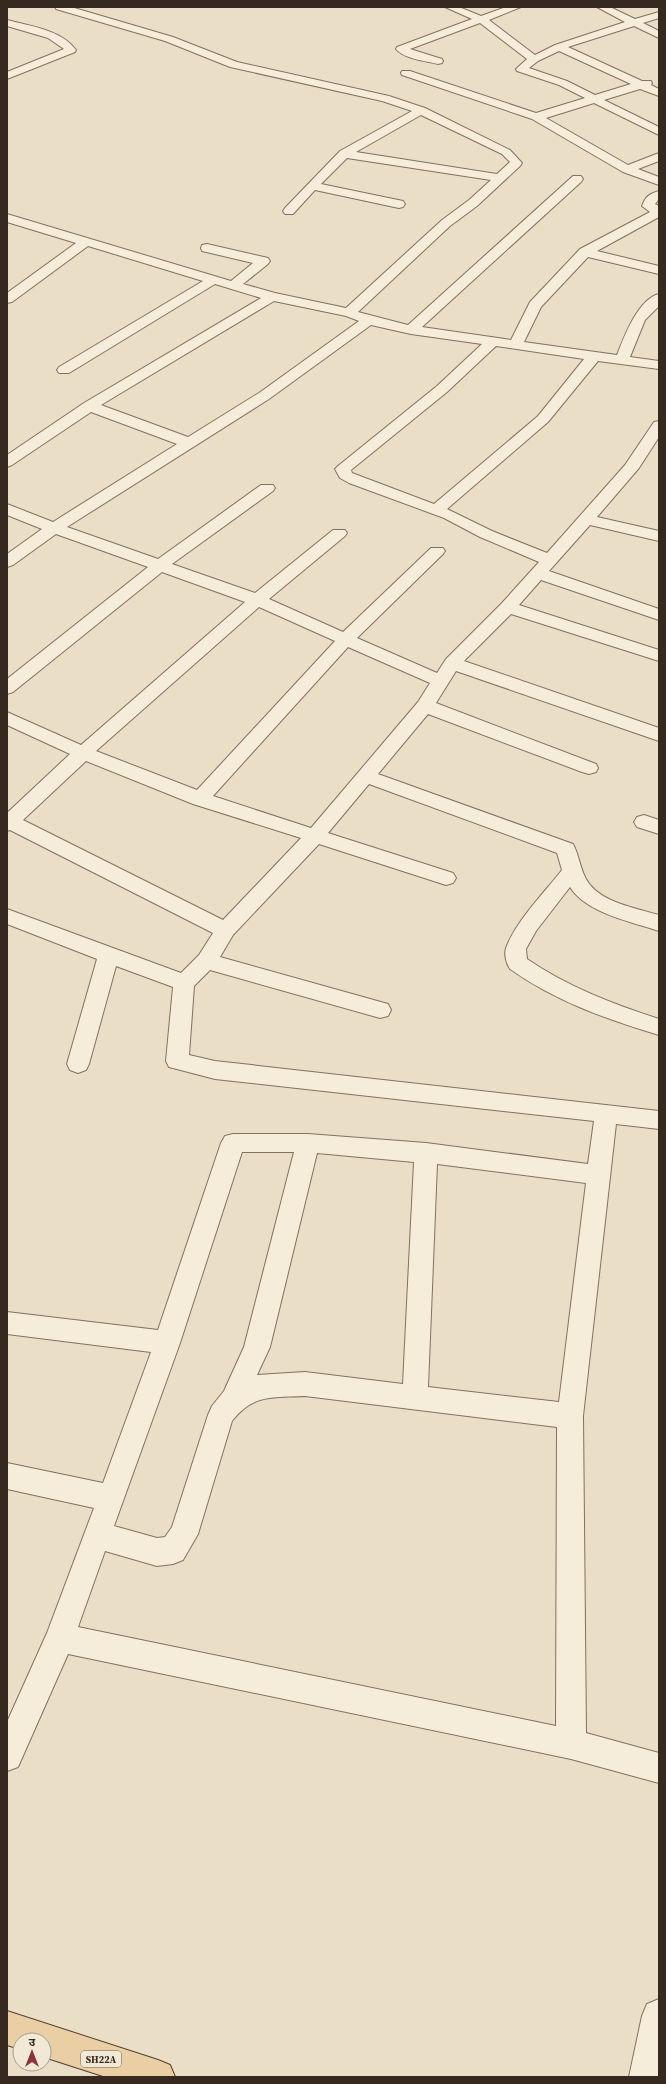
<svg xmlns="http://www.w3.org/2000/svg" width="666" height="2084" font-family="'Source Serif 4','Noto Sans Devanagari',serif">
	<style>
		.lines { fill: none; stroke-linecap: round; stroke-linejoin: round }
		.minor-casing { stroke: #84705e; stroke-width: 2 }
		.major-casing { stroke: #523f32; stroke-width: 2 }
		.minor { fill: #f5ecd9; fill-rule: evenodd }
		.major { fill: #e9cfa3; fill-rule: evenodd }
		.labels { text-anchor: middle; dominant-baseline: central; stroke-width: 3; stroke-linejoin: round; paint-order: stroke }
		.shield { fill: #f2e8d6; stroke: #6e6257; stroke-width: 1 }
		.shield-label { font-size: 10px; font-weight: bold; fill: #362920 }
	</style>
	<rect width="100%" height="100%" fill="#eadec7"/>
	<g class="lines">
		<defs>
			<g id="minor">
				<path d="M55,7H71L173,37L237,62L389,96L425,108L510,150L522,163L520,166L477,206L450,226L358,312L408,325L573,176H581L583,179L581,182L422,327L511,340L530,302L580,249L650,212L642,206C646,196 649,194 659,191V199L655,204L659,206V217L597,251L659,266V274L588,257L541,307L524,342L617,355C624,337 638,299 659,294V306L645,320L630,357L659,361V369L598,361L548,422L447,509L492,531L547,553L625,465L654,422L659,421V437L639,468L597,517L659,531V541L590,525L549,571L659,609V620L541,580L519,605L659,650V661L511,614L464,661L659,728V741L456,671L436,703L596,764L598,768L596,772L589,774L582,772L428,714L378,774L573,844C579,855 580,868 586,879C598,902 636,908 659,915V931C632,922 586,913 570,887L536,931L526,949L527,959C568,987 613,1004 659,1019V1035C606,1019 555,1001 510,969C506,963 504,954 506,948C516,921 544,893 562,870L557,853L369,784L328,833L453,873L456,878L453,883L446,885L319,844L233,935L220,957L388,1004L391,1010L388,1016L380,1018L210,970L194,986L189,1055L215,1061L659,1111V1129L616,1124L583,1416L586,1733L659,1753V1783L571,1759L68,1654L18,1767L7,1771V1722L47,1633L94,1508L7,1489V1463L103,1483L151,1352L7,1334V1312L158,1330L221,1143L225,1136L233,1134H308L426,1143L588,1164L594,1121L215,1079L169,1067L166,1061L173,987L116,966L89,1064L86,1070L78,1073L70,1070L67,1064L97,959L7,924V909L181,973L199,955L213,933L10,830L7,831V813L70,754L7,725V712L81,745L245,602L162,572L13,692L7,694V679L148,567L56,534L13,565L7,567V554L42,529L7,515V504L53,522L177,444L91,412L12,465L7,467V455L84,403L261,298L215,284L69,373H59L57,370L59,367L203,281L88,246L12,302L7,303V293L76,243L7,222V214L231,281L253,263L202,251L201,248L202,245L207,244L268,258L270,261L268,264L243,284L275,293L346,308L442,220L469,200L491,180L347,158L321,184L403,201L405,204L403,207L399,208L315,190L293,214H285L283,211L285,208L340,151L412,111L382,101L230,67L165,41L56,9ZM421,115L502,154L510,162L497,174L356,152ZM274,301L346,316L359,321L259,393L188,437L101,405ZM371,325L411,334L482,344L437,386L338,466L335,469L340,478L349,483L444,518L480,537L539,562L502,603L446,659L437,673L357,638L443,554L445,551L443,548H431L343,632L269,599L345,536L347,533L345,530H333L255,593L172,564L273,491L275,488L273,485H261L158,559L67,527L269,399ZM496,346L584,359L538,416L434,504L352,473L351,470L447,392ZM259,607L335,641L197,790L96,751ZM348,647L430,683L418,702L311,828L213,796ZM86,761L193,804L301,838L223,920L23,820ZM242,1152H294L244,1347L224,1391L212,1406L208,1415L172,1527L165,1537L157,1538L114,1526L180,1343ZM317,1153L414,1162L403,1384L305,1372L257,1375L270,1347ZM437,1164L586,1183L559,1402L428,1387ZM305,1396L557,1427L556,1726L78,1627L105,1551L157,1566L173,1564L183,1560L198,1534L232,1421C254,1393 273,1398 305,1396Z"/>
				<path d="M445,7H459L481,16L506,7H521L489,20L535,55L555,45L625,22L597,7H610L635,19L659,12V18L643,23L659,31V38L634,26L568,47L642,81H651L652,83L651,85L659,89V96L640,89L604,100L659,127V135L594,103L546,118L628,165L659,153V161L638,169L659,177V185L623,172L532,119L402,75L401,73L402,71H410L536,113L585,98L559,85L517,71L516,69L527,59L480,23L410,49L442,59L443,61L442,63L438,64C426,61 404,59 396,49L397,47L472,19ZM559,51L631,84L595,95L567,81L529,68L538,61Z"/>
				<path d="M7,20C30,26 62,30 76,50L75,52L7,79V72L64,49L48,38L7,26Z"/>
				<path d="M644,815L659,820V834L637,827L634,822L637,817Z"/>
				<path d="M659,1999V2077H629L642,2016L647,2004Z"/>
			</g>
			<path id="major" d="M7,2011L158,2060L170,2065L175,2077H106L44,2057V2040H20V2049L7,2045Z"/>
		</defs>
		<use href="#minor" class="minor-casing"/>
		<use href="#major" class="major-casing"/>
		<use href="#minor" class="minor"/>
		<use href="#major" class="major"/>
	</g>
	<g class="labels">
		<rect class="shield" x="81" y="2051" width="40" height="16" rx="3"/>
		<g class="shield-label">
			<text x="101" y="2059">SH22A</text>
		</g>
	</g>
	<rect width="666" height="2084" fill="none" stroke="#362920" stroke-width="16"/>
	<g transform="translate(32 2052)"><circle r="19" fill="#f2e8d6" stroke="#a79c8d"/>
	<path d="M0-3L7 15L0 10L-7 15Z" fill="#8d343a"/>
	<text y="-6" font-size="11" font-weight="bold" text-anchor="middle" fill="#362920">उ</text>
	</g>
</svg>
